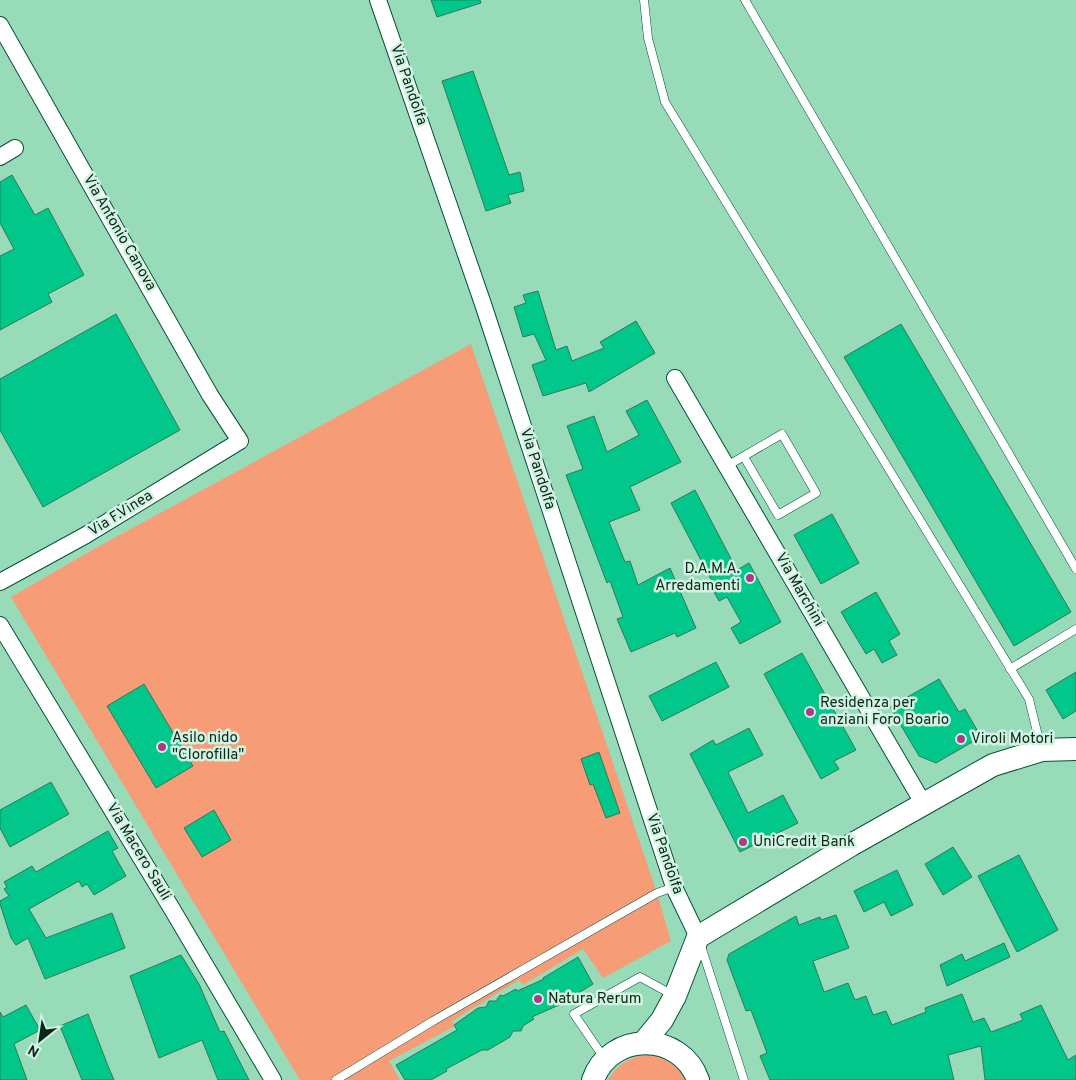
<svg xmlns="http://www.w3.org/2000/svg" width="1076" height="1080" font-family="Overpass,sans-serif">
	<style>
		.green { fill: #f69c77 }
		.building { fill: #01c78b; stroke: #34775a }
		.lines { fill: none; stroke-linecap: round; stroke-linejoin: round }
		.service-casing { stroke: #035238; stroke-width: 9 }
		.minor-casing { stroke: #035238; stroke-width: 18 }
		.secondary-casing { stroke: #035238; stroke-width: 24 }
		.service { stroke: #fff; stroke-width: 8 }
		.minor { stroke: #fff; stroke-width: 16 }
		.secondary { stroke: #fff; stroke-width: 22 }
		.poi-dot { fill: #b0378a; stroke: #d2f3e2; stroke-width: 2 }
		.labels { text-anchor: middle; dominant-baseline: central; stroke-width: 5; stroke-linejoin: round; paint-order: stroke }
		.street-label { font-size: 15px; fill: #0b271b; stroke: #d2f3e2 }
		.poi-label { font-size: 15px; fill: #0b271b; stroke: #d2f3e2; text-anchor: start }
	</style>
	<rect width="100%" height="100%" fill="#97dbb9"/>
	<g class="green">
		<path d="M471,344L657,893L671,941L603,978L583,949L523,985L519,980L452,1021L455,1026L389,1061L400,1080H300L11,597L94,549Z"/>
		<path d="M645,1055C663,1057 677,1063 686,1080H608C617,1065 628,1058 645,1055Z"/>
	</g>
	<g class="building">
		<path d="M431,0H480L481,3L437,17Z"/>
		<path d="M473,71L509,175L520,172L524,191L508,195L511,203L486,211L442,81Z"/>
		<path d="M12,175L35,215L48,208L84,275L48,294L52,302L0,330V256L14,249L0,223V182Z"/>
		<path d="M538,291L556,350L567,346L572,361L604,348L600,342L636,321L655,353L589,392L586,383L543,396L532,365L546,360L534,334L523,337L514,307L526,303L523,295Z"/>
		<path d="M116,314L180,430L43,507L0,430V379Z"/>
		<path d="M901,324L1071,612L1014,646L844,357Z"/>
		<path d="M647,400L681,462L630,487L640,510L609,522L625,562L630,561L638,585L670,568L696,628L677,637L675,633L631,652L617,619L623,617L610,581L607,583L566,475L583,469L567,426L594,416L607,452L639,435L626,411Z"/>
		<path d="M695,490L737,570L749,563L781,622L740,644L731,628L741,622L727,597L719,601L710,585L713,583L671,503Z"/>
		<path d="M832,514L859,563L821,584L794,535Z"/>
		<path d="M876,592L900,634L889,641L897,655L882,663L874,649L866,654L841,612Z"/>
		<path d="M802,653L856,750L834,761L839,769L821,779L764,674Z"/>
		<path d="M716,662L729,687L662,721L649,696Z"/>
		<path d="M1076,672V711L1063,719L1046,690Z"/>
		<path d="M939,679L959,712L965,709L981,737L936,763L919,756L890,707Z"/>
		<path d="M144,684L193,766L156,788L107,706Z"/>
		<path d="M749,728L763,755L728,772L748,813L783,795L798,823L740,852L690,754L713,740L716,745Z"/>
		<path d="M599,752L620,813L606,818L593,784L590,785L581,759Z"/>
		<path d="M51,782L69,814L10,847L0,828V810Z"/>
		<path d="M214,810L231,840L202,857L184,828Z"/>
		<path d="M108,831L118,848L112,851L126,876L94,895L87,884L82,887L79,881L29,909L46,938L112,913L125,948L45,979L28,938L16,945L11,938L0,904V901L9,896L4,889L7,887L4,882L32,866L36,872Z"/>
		<path d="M953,847L972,877L943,895L925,864Z"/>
		<path d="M1019,855L1058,930L1017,952L978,876Z"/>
		<path d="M897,870L913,905L891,916L884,902L864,912L854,891Z"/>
		<path d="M836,915L849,948L813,961L824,992L848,983L855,1000L866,996L873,1015L886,1011L892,1025L926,1012L925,1008L962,994L973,1022L984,1018L991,1032L1023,1020L1020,1014L1041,1005L1068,1060L1076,1055V1080H985L981,1046L948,1055L954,1080H770L760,1056L767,1053L751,1010L746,1011L727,960L729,954L796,916L799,925L820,917L821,920Z"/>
		<path d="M1004,943L1010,957L947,986L940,965L962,954L965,961Z"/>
		<path d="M181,955L199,984L220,1032L224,1031L249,1080H218L202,1040L159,1058L130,976Z"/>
		<path d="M578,957L593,984L559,1005L532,1017L534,1019L523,1026L521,1031H513L510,1037L488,1050H482L446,1069L447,1071L431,1080H405L396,1065L457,1030L454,1025L478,1008L486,1007L489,1001H496L500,995L503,996L516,989L517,991L544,979L543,978Z"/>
		<path d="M26,1005L40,1030L14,1044L27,1080H0V1012L3,1017Z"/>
		<path d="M88,1014L108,1066L114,1080H82L60,1026Z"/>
	</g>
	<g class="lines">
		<defs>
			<g id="service">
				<path d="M644,0L648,38L665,102L1029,699L1041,748"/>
				<path d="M745,0L1076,569"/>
				<path d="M727,466L782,434L816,493L778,515L744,457"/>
				<path d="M1010,669L1076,629"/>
				<path d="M701,946L744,1080"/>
				<path d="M604,1058L574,1014L640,977L673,995"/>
				<path d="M336,1080L433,1021L657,893L674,887"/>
			</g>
			<g id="minor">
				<path d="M378,0L483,304L674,887L698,937"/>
				<path d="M0,25L210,395L240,441L86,535L0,582"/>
				<path d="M0,157L15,148"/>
				<path d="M675,378L923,803"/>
				<path d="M0,625L172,909L273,1080"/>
			</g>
			<g id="secondary">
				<path d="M644,1042L662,1020L675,996L698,937L851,845L993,765L1042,750L1076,749"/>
				<path d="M593,1080C610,1031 681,1031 698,1080"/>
			</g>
		</defs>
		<use href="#service" class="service-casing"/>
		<use href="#minor" class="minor-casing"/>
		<use href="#secondary" class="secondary-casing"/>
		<use href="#service" class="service"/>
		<use href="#minor" class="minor"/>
		<use href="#secondary" class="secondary"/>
	</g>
	<g class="poi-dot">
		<circle cx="750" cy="578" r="5"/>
		<circle cx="810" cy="712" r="5"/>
		<circle cx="961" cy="739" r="5"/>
		<circle cx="162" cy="747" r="5"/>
		<circle cx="743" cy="842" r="5"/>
		<circle cx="538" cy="999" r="5"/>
	</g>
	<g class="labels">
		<g class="street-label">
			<text transform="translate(408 85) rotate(71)">Via Pandolfa</text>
			<text transform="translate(119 233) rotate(60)">Via Antonio Canova</text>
			<text transform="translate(537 469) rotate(72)">Via Pandolfa</text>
			<text transform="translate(121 514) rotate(-32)">Via F.Vinea</text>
			<text transform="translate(799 590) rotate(60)">Via Marchini</text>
			<text transform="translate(138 852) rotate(59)">Via Macero Sauli</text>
			<text transform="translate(664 854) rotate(71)">Via Pandolfa</text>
		</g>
		<g class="poi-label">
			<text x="740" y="569" text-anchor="end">D.A.M.A.<tspan x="740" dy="17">Arredamenti</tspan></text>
			<text x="820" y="703">Residenza per<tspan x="820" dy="17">anziani Foro Boario</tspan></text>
			<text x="172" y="738">Asilo nido<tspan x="172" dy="17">"Clorofilla"</tspan></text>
			<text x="971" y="739">Viroli Motori</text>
			<text x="753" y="842">UniCredit Bank</text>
			<text x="548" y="999">Natura Rerum</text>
		</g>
	</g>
	<g transform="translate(40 1040) rotate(210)" stroke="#d2f3e2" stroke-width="4" paint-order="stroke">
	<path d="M0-4L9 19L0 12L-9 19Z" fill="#0b271b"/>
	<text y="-8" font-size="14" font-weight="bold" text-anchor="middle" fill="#0b271b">N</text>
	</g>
</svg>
